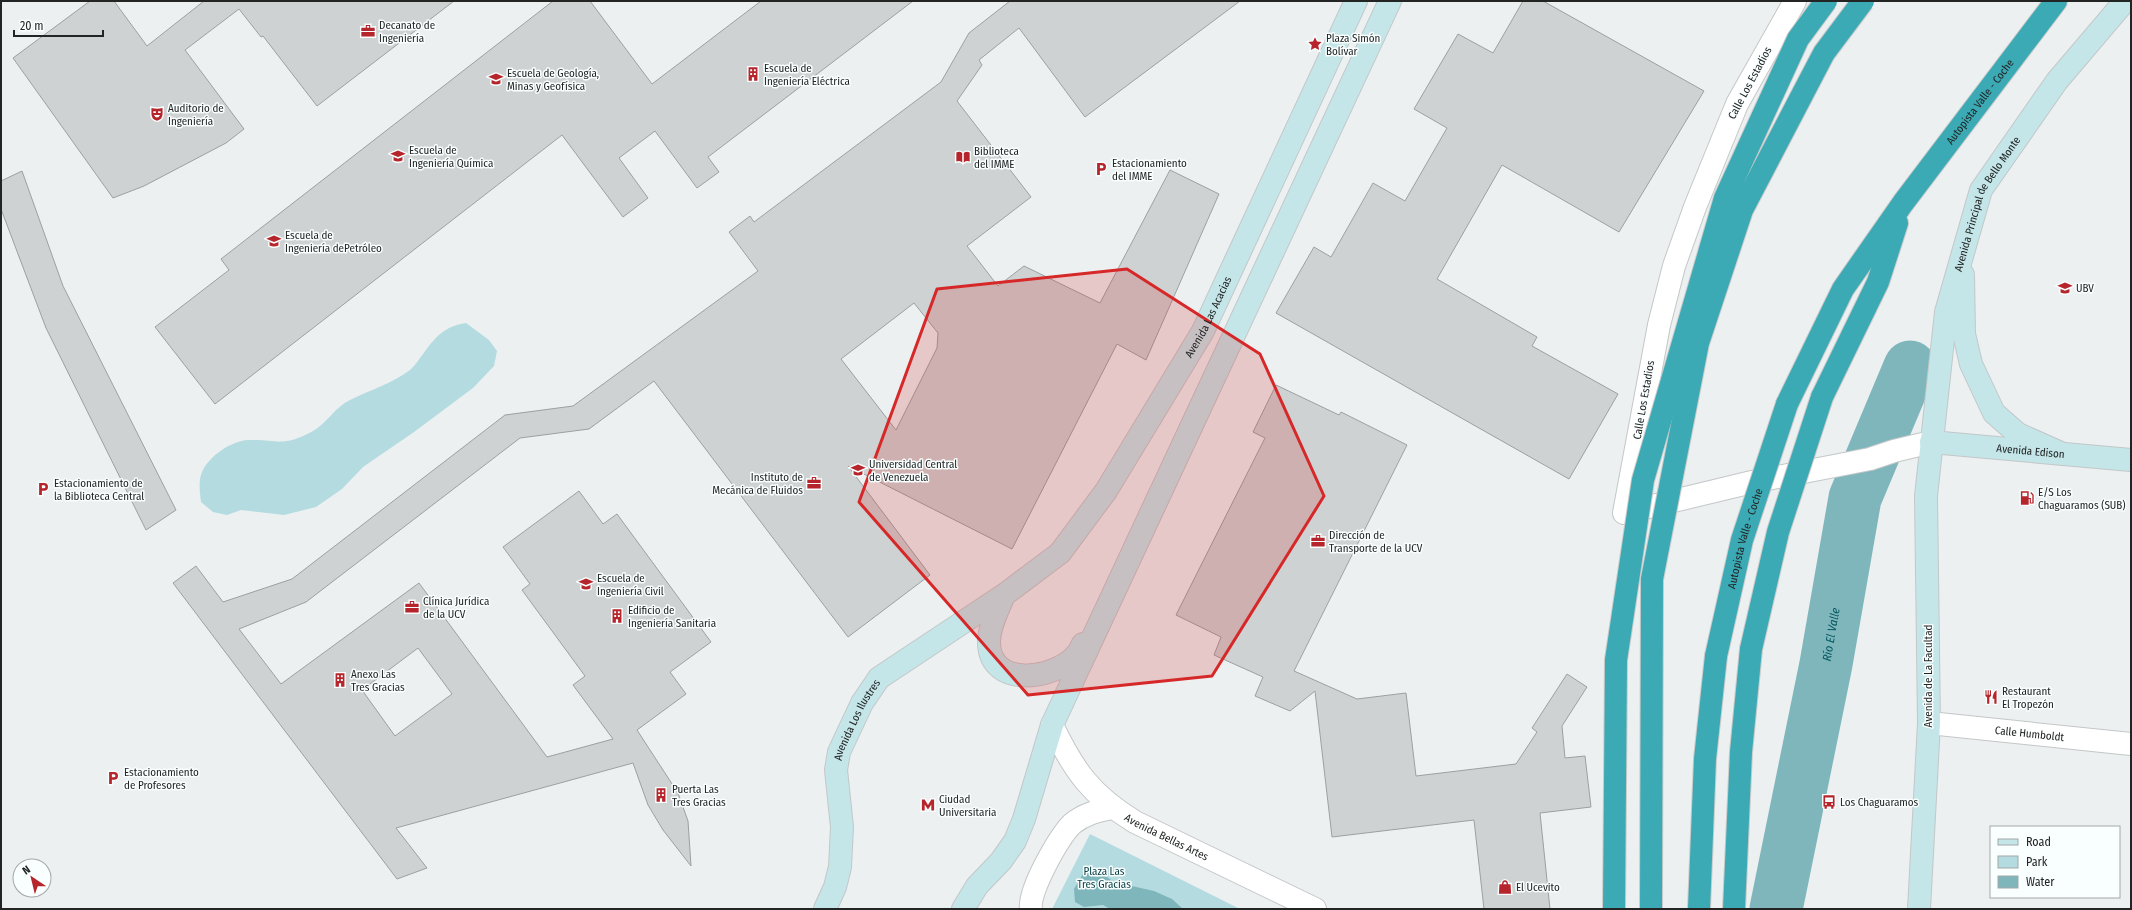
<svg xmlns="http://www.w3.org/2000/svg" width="2132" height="910" font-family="'Fira Sans Condensed',sans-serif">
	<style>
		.green { fill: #b4dbe0 }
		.water { fill: #7fb6bc }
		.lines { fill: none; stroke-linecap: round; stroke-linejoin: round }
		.river { stroke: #7fb6bc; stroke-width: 53 }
		.building { fill: #ced2d2; stroke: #9ca0a0; fill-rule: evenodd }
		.street-casing { stroke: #c3c7c7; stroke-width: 24 }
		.secondary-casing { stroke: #c3c7c7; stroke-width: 24 }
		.highway-casing { stroke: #cacbcb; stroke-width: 24 }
		.street { stroke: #fff; stroke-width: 22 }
		.secondary { stroke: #c4e6e9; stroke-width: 22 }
		.highway { stroke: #3baab5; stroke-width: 22 }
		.highway-bridge-casing { stroke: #cacbcb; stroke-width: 24; stroke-linecap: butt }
		.highway-bridge { stroke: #3baab5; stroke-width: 22 }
		.marked { fill: #d62828; fill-opacity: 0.2; stroke: #d62828; stroke-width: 3; stroke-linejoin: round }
		.labels { text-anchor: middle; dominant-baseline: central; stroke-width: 3; stroke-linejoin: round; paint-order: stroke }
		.poi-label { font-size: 11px; fill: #232525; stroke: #f9fefe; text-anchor: start }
		.street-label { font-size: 11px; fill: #232525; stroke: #f9fefe }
		.park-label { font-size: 11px; fill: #083d42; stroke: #f9fefe }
		.water-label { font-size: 12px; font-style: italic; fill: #03575e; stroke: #f9fefe }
	</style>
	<rect width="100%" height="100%" fill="#ecf0f1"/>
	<g class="green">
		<path d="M466,323L489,340L497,351L494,366L473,388L414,432L363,467L342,489L316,507L284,515L241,510L227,515L213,512L201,502C200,492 198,481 202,472C209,456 231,441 248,440C278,439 282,448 313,431C327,423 335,407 350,400C372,389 389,385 410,370C415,366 419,359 423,354C435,337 445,326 466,323Z"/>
		<path d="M1090,834L1240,909H1052Z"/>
	</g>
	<path class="water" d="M1086,869L1101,873L1114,882L1154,891L1172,899L1183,909H1110L1103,905L1084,907L1075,902L1074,889Z"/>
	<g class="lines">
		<path class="river" id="s1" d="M1776,909L1826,664L1855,498L1910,367"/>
	</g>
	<g class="building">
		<path d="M90,1H114L147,46L204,1H454L317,106L263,36L261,37L239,9L185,50L244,129L226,143L144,186L113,198L13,58Z"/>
		<path d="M553,1H590L652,84L761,1H913L708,157L719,172L697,188L655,131L619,158L648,198L623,217L562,135L215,404L155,327L229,270L221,259Z"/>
		<path d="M1010,1H1240L1085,117L1019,28L979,60L982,65L957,101L1031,197L967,246L998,286L1024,266L1100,303L1170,170L1219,194L1146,360L1117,344L1012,549L848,466L930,575L848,637L654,381L589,429L520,438L306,602L239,629L281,684L419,583L547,757L613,739L573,685L585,676L522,590L530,584L503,547L579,491L603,524L617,514L711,642L670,672L686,694L637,730L678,793L688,821L691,866L663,830L648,805L633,763L396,828L427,868L397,879L173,583L196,566L223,602L292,579L505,415L573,406L758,271L729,232L750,216L754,222L941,82L969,33ZM914,303L938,333L937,348L896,430L841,359ZM418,648L452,694L395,736L362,690Z"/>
		<path d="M1523,1H1543L1704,91L1619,232L1502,165L1437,279L1537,337L1532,346L1618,394L1569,479L1276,313L1314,247L1331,257L1373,183L1405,201L1447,128L1414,109L1458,34L1493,53Z"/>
		<path d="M22,171L63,286L176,510L146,530L46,328L1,209V181Z"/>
		<path d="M1276,385L1339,415L1341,412L1407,445L1294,671L1357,699L1406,693L1416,776L1516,764L1537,732L1532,728L1567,674L1587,687L1562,726L1565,758L1585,756L1591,807L1540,813L1550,909H1484L1474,820L1332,837L1315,691L1290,711L1255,696L1263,677L1214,655L1221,637L1176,615L1265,438L1253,432Z"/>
	</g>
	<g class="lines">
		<defs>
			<g id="street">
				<path d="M1795,1L1737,104L1695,207L1674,266L1659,325L1624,513L1752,482L1870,459L1894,451L1931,442"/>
				<path id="s2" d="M1929,723L2131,744"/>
				<path id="s3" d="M1052,725C1074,771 1091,795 1135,822L1315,909"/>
				<path d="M1031,909C1028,891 1059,837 1072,824C1084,814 1097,811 1112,808"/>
			</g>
			<g id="secondary">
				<path d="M1963,275L1964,334L1971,364L1994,413L2018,434L2063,454"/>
				<path id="s4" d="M1931,442L2131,460"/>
				<path d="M1004,595C998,610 989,626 989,642C989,689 1056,680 1077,654C1080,651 1081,647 1083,644"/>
				<path id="s5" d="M825,909L835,887L840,867L842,827L836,770L839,752L862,703L879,678L1004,595L1060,553L1106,491L1203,331L1356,1"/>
				<path d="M963,909L977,886L1001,861L1015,841L1024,819L1052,725L1390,1"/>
				<path id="s6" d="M1919,909L1929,723L1926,496L1946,312L1981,190L2057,81L2125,1"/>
			</g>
			<g id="highway">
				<path d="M1822,397L1878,282L1897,223"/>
				<path id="s7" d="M1787,404L1843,289L1903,203L2056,1"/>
				<path d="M1699,909L1705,759L1716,656"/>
				<path d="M1734,909L1741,752L1751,649"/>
			</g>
		</defs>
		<use href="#street" class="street-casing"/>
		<use href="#secondary" class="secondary-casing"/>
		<use href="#highway" class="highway-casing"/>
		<use href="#street" class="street"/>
		<use href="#secondary" class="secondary"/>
		<use href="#highway" class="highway"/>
		<defs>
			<g id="highway-bridge">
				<path d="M1751,649L1778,532L1822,397"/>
				<path id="s8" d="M1716,656L1742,540L1787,404"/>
				<path d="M1614,909L1616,660L1643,480L1725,198L1798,39L1826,1"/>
				<path d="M1651,909L1652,579L1698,343L1742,210L1824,53L1863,1"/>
			</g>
		</defs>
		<use href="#highway-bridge" class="highway-bridge-casing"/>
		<use href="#highway-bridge" class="highway-bridge"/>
	</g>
	<path class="marked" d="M1127,269L1260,354L1324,496L1212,676L1028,695L859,502L937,289Z"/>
	<defs>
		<symbol id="office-bare" viewBox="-9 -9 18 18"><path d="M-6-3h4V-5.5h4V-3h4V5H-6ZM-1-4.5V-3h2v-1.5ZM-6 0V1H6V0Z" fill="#b6252b" stroke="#f9fefe" stroke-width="2.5" paint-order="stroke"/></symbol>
		<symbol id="sight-bare" viewBox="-9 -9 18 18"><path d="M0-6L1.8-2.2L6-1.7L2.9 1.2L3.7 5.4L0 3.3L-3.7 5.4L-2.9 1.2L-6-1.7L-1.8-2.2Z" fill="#b6252b" stroke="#f9fefe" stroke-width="2.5" paint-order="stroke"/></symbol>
		<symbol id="building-bare" viewBox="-9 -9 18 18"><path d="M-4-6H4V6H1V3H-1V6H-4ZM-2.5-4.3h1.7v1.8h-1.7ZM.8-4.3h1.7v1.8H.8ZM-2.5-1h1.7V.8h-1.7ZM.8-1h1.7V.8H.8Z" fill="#b6252b" stroke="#f9fefe" stroke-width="2.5" paint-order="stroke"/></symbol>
		<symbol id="university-bare" viewBox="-9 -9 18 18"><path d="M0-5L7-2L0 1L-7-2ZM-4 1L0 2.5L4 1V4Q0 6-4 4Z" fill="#b6252b" stroke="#f9fefe" stroke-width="2.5" paint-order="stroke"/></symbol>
		<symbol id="theatre-bare" viewBox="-9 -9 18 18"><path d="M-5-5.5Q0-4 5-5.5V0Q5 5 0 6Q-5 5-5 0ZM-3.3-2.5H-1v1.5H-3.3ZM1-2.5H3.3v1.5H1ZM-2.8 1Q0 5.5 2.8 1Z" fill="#b6252b" stroke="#f9fefe" stroke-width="2.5" paint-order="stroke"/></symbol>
		<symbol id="library-bare" viewBox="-9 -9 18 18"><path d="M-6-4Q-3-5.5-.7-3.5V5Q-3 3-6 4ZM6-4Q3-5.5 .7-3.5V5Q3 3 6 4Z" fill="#b6252b" stroke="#f9fefe" stroke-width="2.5" paint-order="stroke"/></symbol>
		<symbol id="parking-bare" viewBox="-9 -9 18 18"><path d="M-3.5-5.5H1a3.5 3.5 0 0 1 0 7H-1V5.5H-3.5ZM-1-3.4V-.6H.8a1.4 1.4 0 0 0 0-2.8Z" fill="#b6252b" stroke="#f9fefe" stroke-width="2.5" paint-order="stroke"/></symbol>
		<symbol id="fuel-bare" viewBox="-9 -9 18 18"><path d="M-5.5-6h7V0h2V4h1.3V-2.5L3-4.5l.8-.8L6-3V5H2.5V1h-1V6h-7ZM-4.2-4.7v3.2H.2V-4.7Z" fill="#b6252b" stroke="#f9fefe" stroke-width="2.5" paint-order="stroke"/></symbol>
		<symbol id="restaurant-bare" viewBox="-9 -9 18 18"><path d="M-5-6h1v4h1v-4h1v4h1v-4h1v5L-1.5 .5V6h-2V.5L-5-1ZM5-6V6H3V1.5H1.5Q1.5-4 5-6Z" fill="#b6252b" stroke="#f9fefe" stroke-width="2.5" paint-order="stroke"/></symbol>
		<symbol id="bus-bare" viewBox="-9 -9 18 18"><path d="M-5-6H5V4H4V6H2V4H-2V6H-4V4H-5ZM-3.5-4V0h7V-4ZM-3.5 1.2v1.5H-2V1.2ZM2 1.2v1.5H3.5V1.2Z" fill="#b6252b" stroke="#f9fefe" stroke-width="2.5" paint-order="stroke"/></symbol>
		<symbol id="metro-bare" viewBox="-9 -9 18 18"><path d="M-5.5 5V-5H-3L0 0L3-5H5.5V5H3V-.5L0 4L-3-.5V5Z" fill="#b6252b" stroke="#f9fefe" stroke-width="2.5" paint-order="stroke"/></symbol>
		<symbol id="shop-bare" viewBox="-9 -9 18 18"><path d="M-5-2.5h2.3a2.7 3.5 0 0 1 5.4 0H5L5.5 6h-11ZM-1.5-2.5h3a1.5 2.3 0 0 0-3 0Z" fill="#b6252b" stroke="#f9fefe" stroke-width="2.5" paint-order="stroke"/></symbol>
	</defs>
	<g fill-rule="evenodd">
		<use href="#office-bare" x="358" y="21" width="20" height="20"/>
		<use href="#sight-bare" x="1305" y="34" width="20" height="20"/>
		<use href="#building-bare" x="743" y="64" width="20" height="20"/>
		<use href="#university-bare" x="486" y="69" width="20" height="20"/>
		<use href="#theatre-bare" x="147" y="104" width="20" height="20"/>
		<use href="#university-bare" x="388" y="146" width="20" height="20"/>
		<use href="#library-bare" x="953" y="147" width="20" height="20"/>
		<use href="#parking-bare" x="1091" y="159" width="20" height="20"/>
		<use href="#university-bare" x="264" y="231" width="20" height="20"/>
		<use href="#university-bare" x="2055" y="278" width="20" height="20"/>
		<use href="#university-bare" x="848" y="460" width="20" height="20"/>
		<use href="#office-bare" x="804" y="473" width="20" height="20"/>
		<use href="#parking-bare" x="33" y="479" width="20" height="20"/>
		<use href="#fuel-bare" x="2017" y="488" width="20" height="20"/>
		<use href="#office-bare" x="1308" y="531" width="20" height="20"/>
		<use href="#university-bare" x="576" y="574" width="20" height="20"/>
		<use href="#office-bare" x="402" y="597" width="20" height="20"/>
		<use href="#building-bare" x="607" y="606" width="20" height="20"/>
		<use href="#building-bare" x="330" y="670" width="20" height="20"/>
		<use href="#restaurant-bare" x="1981" y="687" width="20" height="20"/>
		<use href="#parking-bare" x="103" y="768" width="20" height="20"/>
		<use href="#building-bare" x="651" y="785" width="20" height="20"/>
		<use href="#bus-bare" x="1819" y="792" width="20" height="20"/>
		<use href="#metro-bare" x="918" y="795" width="20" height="20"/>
		<use href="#shop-bare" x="1495" y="877" width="20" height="20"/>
	</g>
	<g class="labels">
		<g class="poi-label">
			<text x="379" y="25">Decanato de<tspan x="379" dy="13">Ingeniería</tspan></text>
			<text x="1326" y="38">Plaza Simón<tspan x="1326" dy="13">Bolívar</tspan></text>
			<text x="764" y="68">Escuela de<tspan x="764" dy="13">Ingeniería Eléctrica</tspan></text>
			<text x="507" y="73">Escuela de Geología,<tspan x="507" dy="13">Minas y Geofísica</tspan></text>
			<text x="168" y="108">Auditorio de<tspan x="168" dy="13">Ingeniería</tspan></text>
			<text x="409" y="150">Escuela de<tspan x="409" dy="13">Ingeniería Química</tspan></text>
			<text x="974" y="151">Biblioteca<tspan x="974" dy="13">del IMME</tspan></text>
			<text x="1112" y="163">Estacionamiento<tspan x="1112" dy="13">del IMME</tspan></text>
			<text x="285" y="235">Escuela de<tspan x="285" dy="13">Ingeniería dePetróleo</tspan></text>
			<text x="2076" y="288">UBV</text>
			<text x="869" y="464">Universidad Central<tspan x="869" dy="13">de Venezuela</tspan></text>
			<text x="803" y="477" text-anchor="end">Instituto de<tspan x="803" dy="13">Mecánica de Fluidos</tspan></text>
			<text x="54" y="483">Estacionamiento de<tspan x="54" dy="13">la Biblioteca Central</tspan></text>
			<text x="2038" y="492">E/S Los<tspan x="2038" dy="13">Chaguaramos (SUB)</tspan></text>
			<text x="1329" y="535">Dirección de<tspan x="1329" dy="13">Transporte de la UCV</tspan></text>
			<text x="597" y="578">Escuela de<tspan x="597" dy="13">Ingeniería Civil</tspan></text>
			<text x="423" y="601">Clínica Jurídica<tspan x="423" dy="13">de la UCV</tspan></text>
			<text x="628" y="610">Edificio de<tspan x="628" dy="13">Ingeniería Sanitaria</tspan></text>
			<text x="351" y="674">Anexo Las<tspan x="351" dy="13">Tres Gracias</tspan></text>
			<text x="2002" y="691">Restaurant<tspan x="2002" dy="13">El Tropezón</tspan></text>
			<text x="124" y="772">Estacionamiento<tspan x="124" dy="13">de Profesores</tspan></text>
			<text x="672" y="789">Puerta Las<tspan x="672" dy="13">Tres Gracias</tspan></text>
			<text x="939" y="799">Ciudad<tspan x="939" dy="13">Universitaria</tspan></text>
			<text x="1840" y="802">Los Chaguaramos</text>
			<text x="1516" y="887">El Ucevito</text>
		</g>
		<g class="street-label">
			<text transform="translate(1750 83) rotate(-62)">Calle Los Estadios</text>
			<text stroke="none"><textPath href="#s7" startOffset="360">Autopista Valle - Coche</textPath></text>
			<text stroke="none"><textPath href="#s6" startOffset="715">Avenida Principal de Bello Monte</textPath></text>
			<text stroke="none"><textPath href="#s5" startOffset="744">Avenida Las Acacias</textPath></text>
			<text transform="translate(1644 400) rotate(-80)">Calle Los Estadios</text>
			<text stroke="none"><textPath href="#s4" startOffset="100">Avenida Edison</textPath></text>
			<text stroke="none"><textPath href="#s8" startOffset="121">Autopista Valle - Coche</textPath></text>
			<text transform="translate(1928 676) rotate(-90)">Avenida de La Facultad</text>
			<text stroke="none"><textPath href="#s5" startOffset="197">Avenida Los Ilustres</textPath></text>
			<text stroke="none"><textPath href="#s2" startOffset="101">Calle Humboldt</textPath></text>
			<text stroke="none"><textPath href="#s3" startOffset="165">Avenida Bellas Artes</textPath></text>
		</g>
		<g class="park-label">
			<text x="1104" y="871">Plaza Las<tspan x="1104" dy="13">Tres Gracias</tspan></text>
		</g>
		<g class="water-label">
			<text stroke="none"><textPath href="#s1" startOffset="280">Río El Valle</textPath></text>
		</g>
	</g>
	<rect width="2132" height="910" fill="none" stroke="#232525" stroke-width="4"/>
	<rect x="1990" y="826" width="130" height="72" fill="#f9fefe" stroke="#a3a7a7"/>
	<rect x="1998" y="839" width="20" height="6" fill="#c4e6e9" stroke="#a3a7a7"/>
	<text x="2026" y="846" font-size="12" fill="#232525">Road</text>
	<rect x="1998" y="856" width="20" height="12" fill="#b4dbe0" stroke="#a3a7a7"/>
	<text x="2026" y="866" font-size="12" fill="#232525">Park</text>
	<rect x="1998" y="876" width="20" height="12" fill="#7fb6bc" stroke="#a3a7a7"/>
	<text x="2026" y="886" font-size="12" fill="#232525">Water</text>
	<g transform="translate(32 878) rotate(325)"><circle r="19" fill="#f9fefe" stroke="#a3a7a7"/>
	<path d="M0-3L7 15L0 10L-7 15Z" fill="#b6252b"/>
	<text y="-6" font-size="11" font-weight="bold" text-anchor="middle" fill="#232525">N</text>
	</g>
	<path d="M14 30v6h89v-6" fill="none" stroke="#232525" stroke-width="2"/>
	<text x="20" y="30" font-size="12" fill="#232525" stroke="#f9fefe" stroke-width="3" paint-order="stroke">20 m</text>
</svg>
